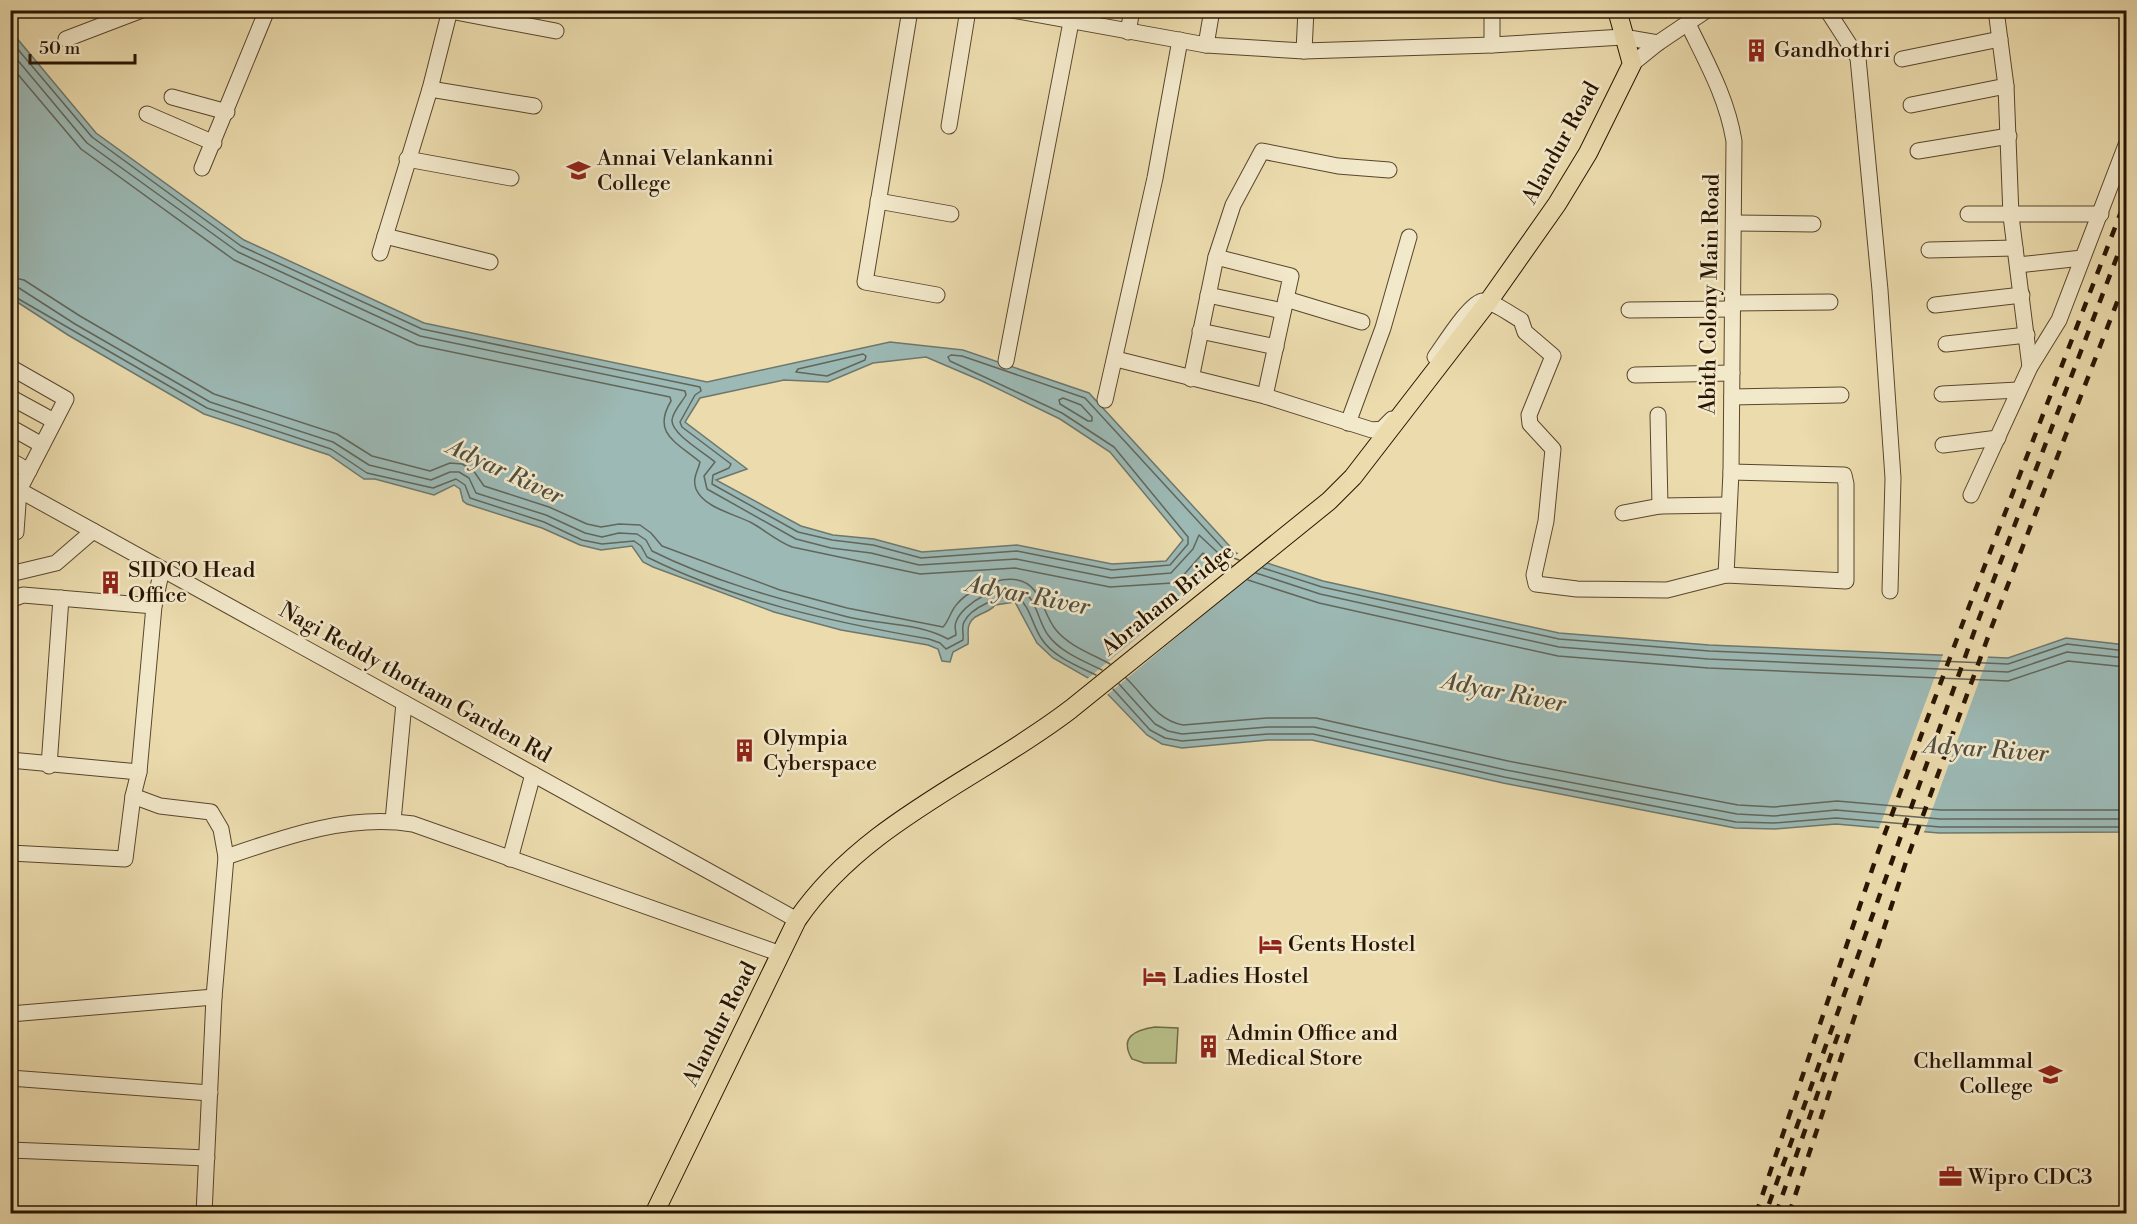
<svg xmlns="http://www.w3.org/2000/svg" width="2137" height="1224" font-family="'Libre Bodoni',serif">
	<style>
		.green { fill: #b8c089; stroke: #706a45; stroke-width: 1.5 }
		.water { fill: #9cb9b5; stroke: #6e776d; stroke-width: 1.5; fill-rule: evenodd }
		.pier { fill: #ebdbad }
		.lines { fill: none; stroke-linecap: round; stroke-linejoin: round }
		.shore { stroke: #62665b; stroke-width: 1.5 }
		.minor-casing { stroke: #59462c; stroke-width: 17 }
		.major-casing { stroke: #281401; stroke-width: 20 }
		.minor { stroke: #f2e8ca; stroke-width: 15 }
		.major { stroke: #ebdbad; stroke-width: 18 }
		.rail { stroke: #281401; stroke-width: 4.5; stroke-dasharray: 10 10; stroke-linecap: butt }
		.labels { text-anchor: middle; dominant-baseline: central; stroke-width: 5; stroke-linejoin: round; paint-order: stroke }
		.poi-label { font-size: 22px; fill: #281401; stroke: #f2e8ca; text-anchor: start }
		.street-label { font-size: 22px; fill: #281401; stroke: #f2e8ca }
		.water-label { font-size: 24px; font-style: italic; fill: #514e40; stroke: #f2e8ca }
	</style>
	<rect width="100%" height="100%" fill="#ebdbad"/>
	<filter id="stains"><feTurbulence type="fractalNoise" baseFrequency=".00333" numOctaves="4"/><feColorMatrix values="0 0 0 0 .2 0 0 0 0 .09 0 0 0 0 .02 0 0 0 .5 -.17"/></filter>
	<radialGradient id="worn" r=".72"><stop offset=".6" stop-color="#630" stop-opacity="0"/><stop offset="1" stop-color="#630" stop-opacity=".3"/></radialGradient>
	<path class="green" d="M1155,1027L1178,1028L1176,1063H1144L1132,1059C1119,1037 1135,1030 1155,1027Z"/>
	<path class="water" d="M10,30L96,133L244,240L424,323L707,382L890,342L963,350L1089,393L1236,553L1323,581L1559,633L1709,645L2008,658L2066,638L2126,645V832L1939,833L1836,824L1775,829L1735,828L1503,783L1312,740H1268L1182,748L1162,744L1147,735L1097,683L1053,658L1037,643L1015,602L995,605C989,614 973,613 969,625C967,630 969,638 968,644L953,652L950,662L942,661L938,649L928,645L841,630L774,612L653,567L643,562L632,546L601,550L580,545L542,528L467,504L463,501L460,489L454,485L434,495L375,479H364L329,455L204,414L68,335L11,298ZM926,357L982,381L1060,419L1110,452L1183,540L1166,561L1112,564L1017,545L922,552L874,539L833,535L801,526L716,480L747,469L685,422L700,398L784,380L828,382L873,363Z"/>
	<g class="pier">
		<path d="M1241,551L1269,560L1107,695L1086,680Z"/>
		<path d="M1944,652L1989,654L1923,835L1878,831Z"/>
	</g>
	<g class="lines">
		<g class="shore">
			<path d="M10,40L92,137L241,246L422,329L700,387L701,391L695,395L680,422L682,427L731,464L729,468L713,475L712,484L798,532L832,540L873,545L921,558L1017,551L1112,570L1170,565L1188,544V537L1114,447L1062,413L950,361L948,357L951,355L962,356L1085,398L1231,557L1239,560"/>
			<path d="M10,51L87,143L238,252L420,336L685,391L686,395C682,402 673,411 672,420C671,434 705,453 715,462L704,476L707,489L796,539L831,548L871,553L919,565L1016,559L1111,578L1171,573L1193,549L1199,535L1232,566"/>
			<path d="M10,65L81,149L234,260L418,345L670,397L671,401C651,434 678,443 700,462C698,471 692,478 696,489C704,508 735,514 752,523C766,531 777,541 792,547L920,574L1015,568L1110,587L1172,583L1181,578L1203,553L1224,572"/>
			<path d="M10,277L24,280L80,316L214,394L337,434L372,456L430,471L450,463L462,464L473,470L484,486L549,507L587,524L601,527L619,524L640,525L651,533L662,546L780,590L847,608L943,627C949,621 951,610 957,604C972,586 1016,567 1034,590C1044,602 1046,618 1056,630C1069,646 1092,654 1110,664"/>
			<path d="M10,286L19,288L75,324L210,402L333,442L369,465L431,480L450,472H459L469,478L476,493L546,515L585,533L602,537L619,533L637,534L646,540L652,551C712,581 779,599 844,616C877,625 918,622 948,639L956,635C956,631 954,626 956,622C962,603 1004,580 1022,591C1037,599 1038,622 1048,635C1060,652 1084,661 1102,670"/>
			<path d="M10,294L207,408L331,449L367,473L433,488L456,479L465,485L470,498L544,522L582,540L602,544L634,541L641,546L647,557C735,601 833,622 929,639L940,643L946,649L963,640C964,634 961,627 964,622C971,607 1001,595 1017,596C1030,606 1032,624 1041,638C1052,656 1077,666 1096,675"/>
			<path d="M863,354L866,356L865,360L827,376L796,372L798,369Z"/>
			<path d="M1063,398L1081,405L1092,417V421H1088L1060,404L1059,400Z"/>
			<path d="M1263,568L1322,587L1559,639L1709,651L2008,664L2067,644L2126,651"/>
			<path d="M1256,573L1320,594L1559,647L1708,659L2008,672L2067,652L2126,658"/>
			<path d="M1248,580L1319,603L1558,656L1708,668L2008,681L2068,661L2126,667"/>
			<path d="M1126,678C1145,696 1156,720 1183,725L1267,718H1316L1508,761L1738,805L1774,807L1837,801L1941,810H2126"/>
			<path d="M1119,684L1155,724L1168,731L1182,734L1268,727H1314L1506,770L1737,814L1774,816L1836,810L1940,819H2126"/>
			<path d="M1113,689L1150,730L1165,738L1182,741L1268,734H1313L1504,777L1736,822L1774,823L1836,818L1940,827H2126"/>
		</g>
		<defs>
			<g id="minor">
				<path d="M910,10L865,282L937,295"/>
				<path d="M1012,10L1206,45L1304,51L1492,45L1623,37L1658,43"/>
				<path d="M1492,10V45"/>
				<path d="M1827,10L1858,58L1880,290L1893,478L1890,591"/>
				<path d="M1996,10L2006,86L2011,216L2030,367"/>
				<path d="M450,11L556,31"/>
				<path d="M1688,24C1707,63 1727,98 1734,141L1731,472L1726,575"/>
				<path d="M1128,32L1132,10"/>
				<path d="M66,39L142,10"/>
				<path d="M1206,45L1212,10"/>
				<path d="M1304,51L1306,10"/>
				<path d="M1902,59L2000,39"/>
				<path d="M1632,64L1658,43L1707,10"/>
				<path d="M430,89L534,106"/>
				<path d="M172,97L227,112"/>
				<path d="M1911,105L2006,86"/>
				<path d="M147,114L214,143"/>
				<path d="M949,126L968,10"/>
				<path d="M1918,151L2009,136"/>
				<path d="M407,159L511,178"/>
				<path d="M202,168L267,10"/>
				<path d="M878,201L951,214"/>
				<path d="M1968,214H2101"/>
				<path d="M1735,223L1813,224"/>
				<path d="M385,236L490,262"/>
				<path d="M1929,250L2015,248"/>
				<path d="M380,253L430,89L450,10"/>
				<path d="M1216,257L1291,276L1265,396"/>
				<path d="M2018,265L2082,258"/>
				<path d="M1208,295L1283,311"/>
				<path d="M1286,299L1362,322"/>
				<path d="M1732,303L1830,302"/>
				<path d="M1935,305L2022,295"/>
				<path d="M1629,310L1732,309"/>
				<path d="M1200,331L1276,347"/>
				<path d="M1946,344L2027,335"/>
				<path d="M1435,357C1443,346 1471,301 1483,301C1495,302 1511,315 1521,320L1525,332L1553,356L1529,415L1530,424L1553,449L1546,521L1534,575L1536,584L1577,589L1667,590L1726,575L1846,581V484L1844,475L1731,472"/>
				<path d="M1116,359L1265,396L1372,430L1382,429L1392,419"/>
				<path d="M1006,361L1071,22"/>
				<path d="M10,367L66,399L19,490L16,532L10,534"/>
				<path d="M1635,375L1732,373"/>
				<path d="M1191,379L1216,257L1233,205L1262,151L1338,166L1389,170"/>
				<path d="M1942,394L2018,390"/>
				<path d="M10,397L54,421"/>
				<path d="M1732,397L1841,395"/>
				<path d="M1105,400L1155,178L1180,40"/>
				<path d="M1658,415L1660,506"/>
				<path d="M1348,423L1383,328L1409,237"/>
				<path d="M10,427L42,445"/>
				<path d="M1943,445L1998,438"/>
				<path d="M10,460L29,471"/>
				<path d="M10,485L797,920"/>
				<path d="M1971,495L2030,367L2059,320L2126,145"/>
				<path d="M1623,513L1660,506L1728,505"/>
				<path d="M162,569L154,606L139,772L133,796L160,806L211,812L221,829L226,857L214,997L204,1214"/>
				<path d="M10,574L56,563L93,531"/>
				<path d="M10,600L23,595L154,606"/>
				<path d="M10,760L139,772"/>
				<path d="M49,766L61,598"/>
				<path d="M393,821L404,703"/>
				<path d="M10,853L125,859L133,796"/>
				<path d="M226,857C287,836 349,814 413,824L781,954"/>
				<path d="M510,859L533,774"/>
				<path d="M10,1014L214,997"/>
				<path d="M10,1078L210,1093"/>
				<path d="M10,1150L207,1158"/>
			</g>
			<path id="major" d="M654,1214L797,920C864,822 980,779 1071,709L1329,501L1353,477L1488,302L1557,204L1588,153L1632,64L1617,10"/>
		</defs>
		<use href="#minor" class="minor-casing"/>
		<use href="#major" class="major-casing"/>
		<use href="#minor" class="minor"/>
		<use href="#major" class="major"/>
		<g class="rail">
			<path d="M1769,1204L1978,621L2126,233"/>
			<path d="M1756,1214L1878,852L1965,617L2126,199"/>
			<path d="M1776,1214L1841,1026"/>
			<path d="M1789,1214L1906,862L1992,626L2126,279"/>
		</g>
	</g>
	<defs>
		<symbol id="building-bare" viewBox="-9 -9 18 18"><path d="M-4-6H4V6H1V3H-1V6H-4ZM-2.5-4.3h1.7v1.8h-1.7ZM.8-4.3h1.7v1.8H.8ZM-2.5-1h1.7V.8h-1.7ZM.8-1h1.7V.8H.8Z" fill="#8f2418" stroke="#f2e8ca" stroke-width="2.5" paint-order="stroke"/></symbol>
		<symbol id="university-bare" viewBox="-9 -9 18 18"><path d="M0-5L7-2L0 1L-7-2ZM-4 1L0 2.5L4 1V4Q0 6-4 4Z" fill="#8f2418" stroke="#f2e8ca" stroke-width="2.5" paint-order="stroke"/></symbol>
		<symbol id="hotel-bare" viewBox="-9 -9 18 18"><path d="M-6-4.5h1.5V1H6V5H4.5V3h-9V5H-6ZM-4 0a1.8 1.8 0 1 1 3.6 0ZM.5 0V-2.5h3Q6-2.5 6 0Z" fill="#8f2418" stroke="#f2e8ca" stroke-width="2.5" paint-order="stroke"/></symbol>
		<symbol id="office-bare" viewBox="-9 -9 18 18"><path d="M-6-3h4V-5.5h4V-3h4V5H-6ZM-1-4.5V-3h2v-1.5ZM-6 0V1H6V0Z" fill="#8f2418" stroke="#f2e8ca" stroke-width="2.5" paint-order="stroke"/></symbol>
	</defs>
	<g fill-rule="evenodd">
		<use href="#building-bare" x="1740" y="34" width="33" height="33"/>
		<use href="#university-bare" x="562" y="154" width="33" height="33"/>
		<use href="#building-bare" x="94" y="566" width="33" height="33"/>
		<use href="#building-bare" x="728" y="734" width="33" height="33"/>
		<use href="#hotel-bare" x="1254" y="928" width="33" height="33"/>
		<use href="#hotel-bare" x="1138" y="960" width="33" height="33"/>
		<use href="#building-bare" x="1192" y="1030" width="33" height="33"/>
		<use href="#university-bare" x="2034" y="1058" width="33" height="33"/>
		<use href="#office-bare" x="1934" y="1160" width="33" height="33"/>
	</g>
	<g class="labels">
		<g class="poi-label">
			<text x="1774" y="50">Gandhothri</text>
			<text x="597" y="158">Annai Velankanni<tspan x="597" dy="25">College</tspan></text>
			<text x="128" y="570">SIDCO Head<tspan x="128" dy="25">Office</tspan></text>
			<text x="763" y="738">Olympia<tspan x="763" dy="25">Cyberspace</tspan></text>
			<text x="1288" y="944">Gents Hostel</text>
			<text x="1173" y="976">Ladies Hostel</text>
			<text x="1226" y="1033">Admin Office and<tspan x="1226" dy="25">Medical Store</tspan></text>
			<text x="2033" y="1061" text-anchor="end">Chellammal<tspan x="2033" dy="25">College</tspan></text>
			<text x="1968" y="1177">Wipro CDC3</text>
		</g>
		<g class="street-label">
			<text transform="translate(1561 143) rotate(-61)">Alandur Road</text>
			<text transform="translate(1710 294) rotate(-89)">Abith Colony Main Road</text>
			<text transform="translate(1168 600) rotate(-39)">Abraham Bridge</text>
			<text transform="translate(415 683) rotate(29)">Nagi Reddy thottam Garden Rd</text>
			<text transform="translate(720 1024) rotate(-63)">Alandur Road</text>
		</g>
		<g class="water-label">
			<text transform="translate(505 472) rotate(25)">Adyar River</text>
			<text transform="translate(1028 596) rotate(11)">Adyar River</text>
			<text transform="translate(1504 693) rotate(11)">Adyar River</text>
			<text transform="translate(1986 750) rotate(4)">Adyar River</text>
		</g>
	</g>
	<rect width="2137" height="1224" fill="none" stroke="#ebdbad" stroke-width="36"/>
	<rect x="12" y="12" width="2113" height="1200" fill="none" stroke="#281401" stroke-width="3"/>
	<rect x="18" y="18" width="2101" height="1188" fill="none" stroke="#281401" stroke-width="1.5"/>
	<path d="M30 54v9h105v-9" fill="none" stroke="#281401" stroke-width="3"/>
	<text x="39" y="54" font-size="18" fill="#281401" stroke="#f2e8ca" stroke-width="4.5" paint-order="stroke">50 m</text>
	<rect width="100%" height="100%" filter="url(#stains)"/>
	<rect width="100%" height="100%" fill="url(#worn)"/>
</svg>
